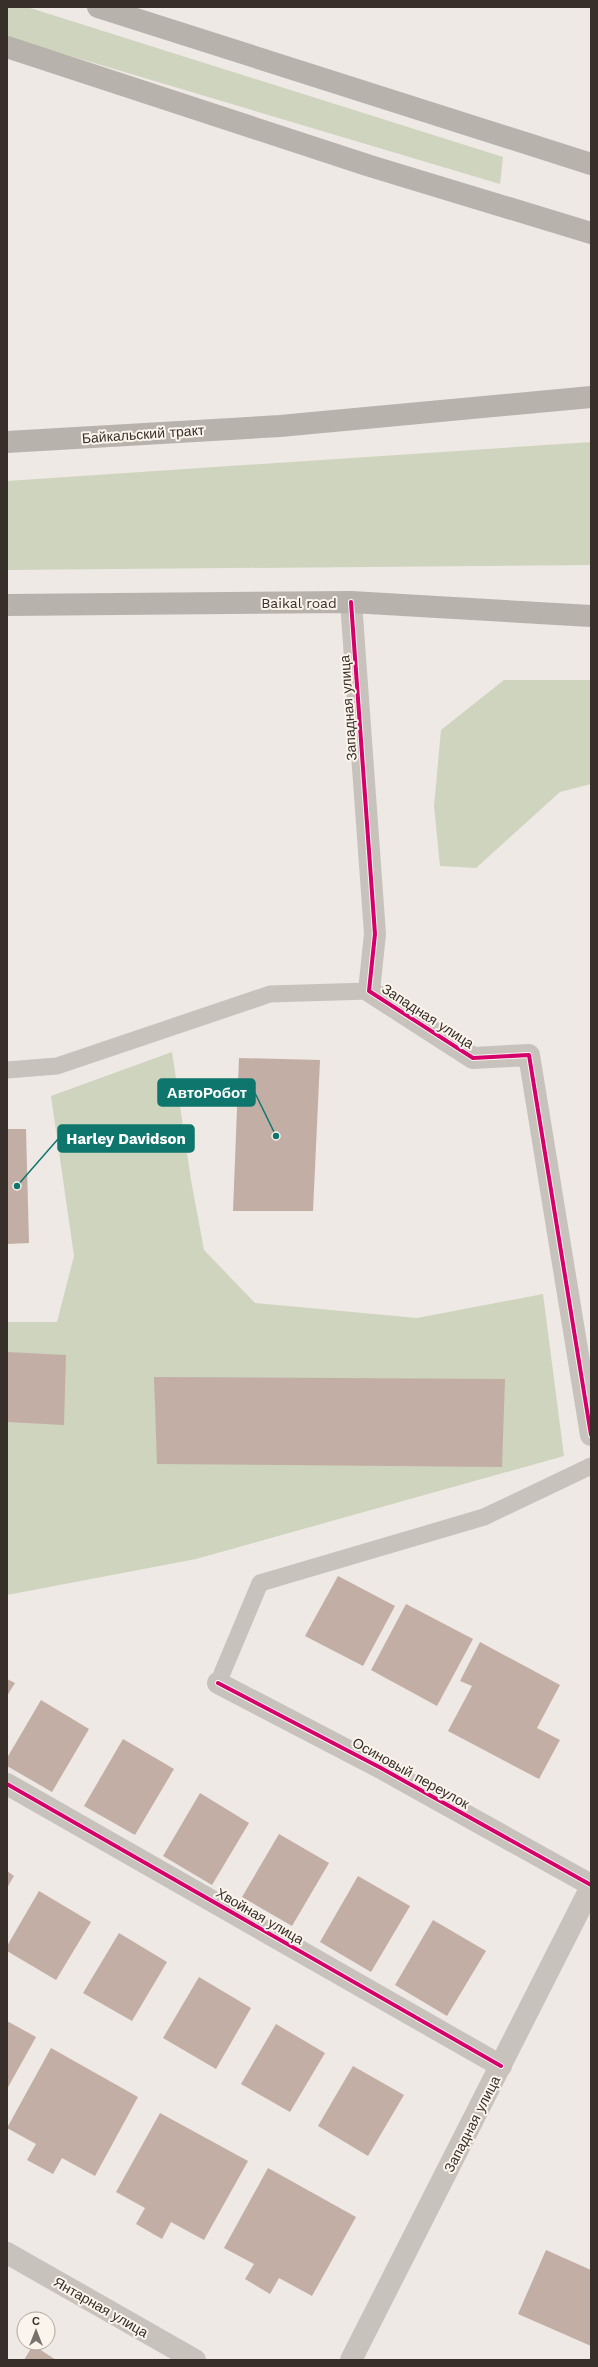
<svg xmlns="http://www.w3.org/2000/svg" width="598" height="2367" font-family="'Work Sans',sans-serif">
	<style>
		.green { fill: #cfd4be }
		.building { fill: #c2aea5 }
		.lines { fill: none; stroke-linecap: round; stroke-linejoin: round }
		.lane { stroke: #c8c2bc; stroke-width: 17 }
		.street { stroke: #c8c2bc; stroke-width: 22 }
		.secondary { stroke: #b8b2ac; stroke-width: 22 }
		.cycleway-casing { stroke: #faf4ec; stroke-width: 6 }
		.cycleway { stroke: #d6006c; stroke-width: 4 }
		.labels { text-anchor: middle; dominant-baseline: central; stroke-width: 4; stroke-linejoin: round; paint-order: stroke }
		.street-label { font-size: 14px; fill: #392f2a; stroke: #faf4ec }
		.leader { fill: none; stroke: #0f766e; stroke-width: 1.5 }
		.callout-dot { fill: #0f766e; stroke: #faf4ec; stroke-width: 1.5 }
		.callout { fill: #0f766e; stroke: #0f766e; stroke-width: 1.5 }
		.callout-label { font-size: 15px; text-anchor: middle; font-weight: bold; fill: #fff }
	</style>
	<rect width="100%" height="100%" fill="#eee9e4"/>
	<g class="green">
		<path d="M7,7H27L503,157L500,184L7,37Z"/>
		<path d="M591,442V565L7,570V481Z"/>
		<path d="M504,680H591V784L560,792L476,868L440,866L434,806L441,730Z"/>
		<path d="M172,1052L191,1180L204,1250L255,1303L417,1318L543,1294L564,1456L196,1559L7,1595V1322H57L74,1256L51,1096Z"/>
	</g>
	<g class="building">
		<path d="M239,1058L320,1060L313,1211H233Z"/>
		<path d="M7,1129H26L29,1243L7,1244Z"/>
		<path d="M7,1352L66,1355L64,1425L7,1422Z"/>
		<path d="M154,1377L505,1379L502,1467L157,1464Z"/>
		<path d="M338,1576L395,1606L363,1666L305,1636Z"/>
		<path d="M406,1604L473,1639L437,1706L371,1670Z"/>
		<path d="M480,1642L560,1685L537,1728L560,1740L539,1779L448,1731L472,1686L460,1681Z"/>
		<path d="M7,1679L15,1683L7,1696Z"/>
		<path d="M41,1700L89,1729L52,1792L7,1766V1758Z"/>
		<path d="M123,1739L174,1769L135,1835L84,1806Z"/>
		<path d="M200,1793L249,1823L212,1885L163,1856Z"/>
		<path d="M279,1834L329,1863L292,1926L242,1897Z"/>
		<path d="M7,1871L14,1876L7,1888Z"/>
		<path d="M358,1876L410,1906L371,1972L320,1942Z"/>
		<path d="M39,1891L91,1922L56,1980L7,1951V1946Z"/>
		<path d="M433,1920L486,1951L447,2016L395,1985Z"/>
		<path d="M119,1933L167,1962L132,2021L83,1993Z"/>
		<path d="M199,1977L251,2008L216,2069L163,2038Z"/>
		<path d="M7,2021L36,2037L7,2089Z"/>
		<path d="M276,2024L325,2053L290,2112L241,2084Z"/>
		<path d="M51,2048L138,2097L95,2176L62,2158L53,2174L27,2160L36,2144L7,2128Z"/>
		<path d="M353,2066L404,2095L368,2156L318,2126Z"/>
		<path d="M160,2113L248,2161L204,2240L171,2222L162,2239L136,2224L145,2208L116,2192Z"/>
		<path d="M268,2168L356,2217L312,2296L279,2278L270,2294L245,2279L254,2264L224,2248Z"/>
		<path d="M546,2250L591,2270V2346L518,2314Z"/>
		<path d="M33,2345L56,2360H24Z"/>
	</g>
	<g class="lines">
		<g class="lane">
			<path d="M7,1070L57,1066L270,994L369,991"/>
			<path d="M218,1683L260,1583L484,1517L591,1466"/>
		</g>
		<g class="street">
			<path d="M351,602L375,934L369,991L473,1058L529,1055L591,1435"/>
			<path d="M218,1683L381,1768L591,1885"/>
			<path d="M7,1784L501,2066"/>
			<path d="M7,2253L195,2360"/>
			<path d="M351,2360L591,1887"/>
		</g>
		<g class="secondary">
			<path d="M98,7L591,164"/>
			<path d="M7,47L370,166L591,233"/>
			<path d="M7,442L280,426L591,397"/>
			<path d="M7,605L351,602L591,616"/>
		</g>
		<defs>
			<g id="cycleway">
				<path d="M351,602L375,934L369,991L473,1058L529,1055L591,1435"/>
				<path d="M218,1683L381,1768L591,1885"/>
				<path d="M7,1784L501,2066"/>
			</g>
		</defs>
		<use href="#cycleway" class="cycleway-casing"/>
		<use href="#cycleway" class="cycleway"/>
	</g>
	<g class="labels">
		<g class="street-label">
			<text transform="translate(143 434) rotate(-4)">Байкальский тракт</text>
			<text x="299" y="603">Baikal road</text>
			<text transform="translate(348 708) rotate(-94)">Западная улица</text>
			<text transform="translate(428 1016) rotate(33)">Западная улица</text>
			<text transform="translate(411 1773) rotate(29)">Осиновый переулок</text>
			<text transform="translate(260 1916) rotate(30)">Хвойная улица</text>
			<text transform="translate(472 2124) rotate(-63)">Западная улица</text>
			<text transform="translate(101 2307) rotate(30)">Янтарная улица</text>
		</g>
	</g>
	<path class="leader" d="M276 1136L255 1093M17 1186L58 1139"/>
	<g class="callout-dot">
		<circle cx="276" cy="1136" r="4"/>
		<circle cx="17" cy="1186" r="4"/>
	</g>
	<g class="callout">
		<rect x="158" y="1079" width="97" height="27" rx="4"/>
		<rect x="58" y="1125" width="136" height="27" rx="4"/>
	</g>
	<g class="callout-label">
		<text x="207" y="1098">АвтоРобот</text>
		<text x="126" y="1144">Harley Davidson</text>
	</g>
	<rect width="598" height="2367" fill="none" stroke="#392f2a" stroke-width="16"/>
	<g transform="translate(36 2331)"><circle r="19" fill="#faf4ec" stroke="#ada59e"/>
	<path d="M0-3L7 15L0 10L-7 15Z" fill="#78706b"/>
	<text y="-6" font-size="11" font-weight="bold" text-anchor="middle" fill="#392f2a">С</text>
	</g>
</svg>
